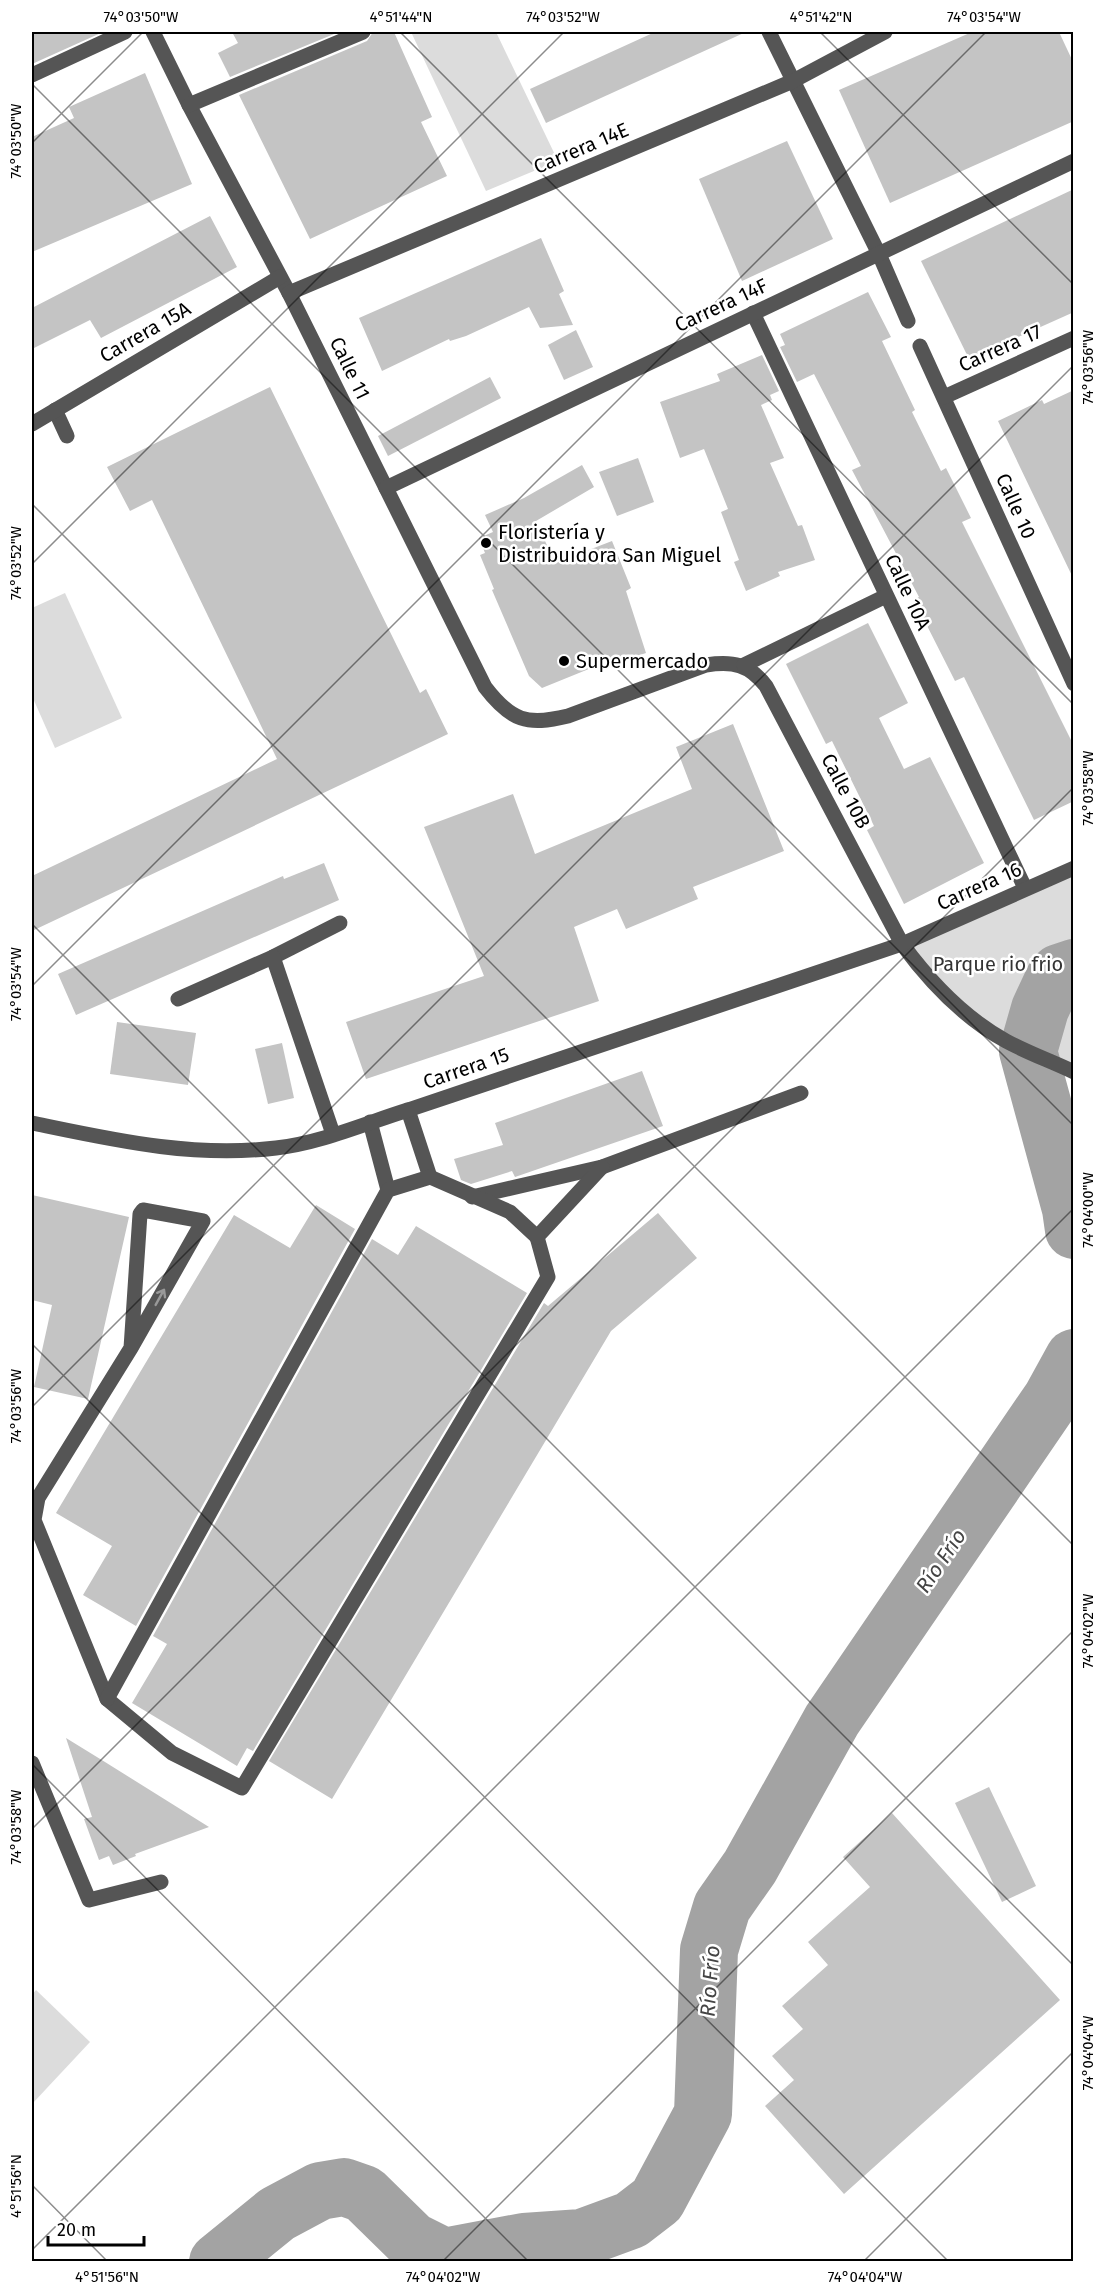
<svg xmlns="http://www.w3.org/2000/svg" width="1105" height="2293" font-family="'Fira Sans',sans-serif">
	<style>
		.green { fill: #dcdcdc }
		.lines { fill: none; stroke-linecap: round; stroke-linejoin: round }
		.river { stroke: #a3a3a3; stroke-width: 58 }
		.building { fill: #c4c4c4 }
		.minor { stroke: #555; stroke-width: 15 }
		.oneway { stroke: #999 }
		.ticks { fill: none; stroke: #000; stroke-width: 1.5; stroke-opacity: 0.45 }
		.poi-dot { fill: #000; stroke: #fff; stroke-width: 2 }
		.labels { text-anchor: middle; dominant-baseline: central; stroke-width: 5; stroke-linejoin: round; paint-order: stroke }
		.street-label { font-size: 20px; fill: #000; stroke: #fff }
		.poi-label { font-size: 20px; fill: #000; stroke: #fff; text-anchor: start }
		.park-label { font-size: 20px; fill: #333; stroke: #fff }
		.water-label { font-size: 21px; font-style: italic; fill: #444; stroke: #fff }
		.neatline { fill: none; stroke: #000; stroke-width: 2 }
		.ticks-label { font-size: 15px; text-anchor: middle; fill: #000 }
	</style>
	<rect width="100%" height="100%" fill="#fff"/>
	<g class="green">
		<path d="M411,32H496L558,161L486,191Z"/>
		<path d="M65,593L122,718L55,748L32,696V608Z"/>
		<path d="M1073,868V1072L976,1021L902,944Z"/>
		<path d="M36,1990L90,2042L32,2104V1995Z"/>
	</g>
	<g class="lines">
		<g class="river">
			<path d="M1074,968L1059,973L1054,979L1040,1009L1028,1051L1071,1209L1074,1230"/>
			<path d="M218,2262L277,2214L320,2191L344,2187L364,2194L412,2241L444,2257L524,2242L582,2238L631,2220L657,2200L703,2114L709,1950L722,1907L750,1867L832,1720L1052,1398L1074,1358"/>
		</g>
	</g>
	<g class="building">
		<path d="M32,32H103L32,64Z"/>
		<path d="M232,32H339L230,77L218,53L238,43Z"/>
		<path d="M373,32H394L432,117L421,122L447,176L310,239L239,95L367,41Z"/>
		<path d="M655,32H746L546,123L530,89Z"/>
		<path d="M972,32H1059L1074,64V121L890,203L839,90Z"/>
		<path d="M145,73L192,184L32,252V137L74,118L69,107Z"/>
		<path d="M787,141L833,239L742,281L699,179Z"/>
		<path d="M1074,189V312L969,359L921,261Z"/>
		<path d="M210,216L237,267L101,338L90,320L32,349V308Z"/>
		<path d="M541,238L564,291L559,294L573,325L540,328L529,307L466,336L450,341L449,339L382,371L359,318Z"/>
		<path d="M868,292L891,337L882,341L915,410L912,412L941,471L946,468L971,518L962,522L1074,746V801L1034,820L964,677L955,681L914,600L919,597L852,470L861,466L814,374L797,382L780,347L785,345L780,334Z"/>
		<path d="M576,330L593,367L564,380L548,345Z"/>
		<path d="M762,355L779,391L770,395L772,400L761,405L784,458L770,463L798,526L802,525L815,560L778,572L780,576L746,591L734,562L739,560L721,512L728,509L704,449L680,458L660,402L720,381L717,374Z"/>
		<path d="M490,377L501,398L388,456L378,436Z"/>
		<path d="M270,387L420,693L426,689L448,734L32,931V876L277,759L152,500L130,511L107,467Z"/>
		<path d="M1074,390V580L998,421L1042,400L1044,404Z"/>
		<path d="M638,458L654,502L617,516L599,472Z"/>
		<path d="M582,465L594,487L536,521L555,563L612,541L631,588L626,591L646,653L613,664L611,660L542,688L529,676L492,590L494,589L480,555L485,553L479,538L493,532L485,515L524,498Z"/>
		<path d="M868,623L908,703L879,718L904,769L930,757L984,863L904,904L867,830L874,826L832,741L826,744L786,664Z"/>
		<path d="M733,724L784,851L693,887L698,899L626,929L617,909L574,927L599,1001L366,1079L346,1022L484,976L424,827L513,794L535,854L692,789L676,747Z"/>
		<path d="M324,863L339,900L76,1015L58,974L283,876L284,879Z"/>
		<path d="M117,1022L196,1033L188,1085L110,1074Z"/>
		<path d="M282,1043L294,1098L268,1104L255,1049Z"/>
		<path d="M642,1071L663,1126L515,1177L512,1171L471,1184L461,1180L454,1159L503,1145L495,1123Z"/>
		<path d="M32,1195L129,1217L88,1399L34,1387L52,1305L32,1300Z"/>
		<path d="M316,1205L355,1229L136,1626L83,1595L112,1546L56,1513L234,1215L290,1248Z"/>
		<path d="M658,1213L697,1258L611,1331L332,1799L269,1761L544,1303L548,1306Z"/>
		<path d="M416,1226L527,1293L253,1751L247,1748L237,1766L132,1703L167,1644L153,1636L372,1239L398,1255Z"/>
		<path d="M66,1738L105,1762L209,1827L135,1854L136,1856L113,1865L109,1856L99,1860L84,1819L92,1817Z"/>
		<path d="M989,1787L1036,1886L1002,1902L955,1803Z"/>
		<path d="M892,1813L1060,2000L844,2194L765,2106L794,2080L772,2056L803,2029L782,2006L828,1965L808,1942L870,1887L843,1857Z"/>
	</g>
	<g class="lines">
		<g class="minor">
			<path d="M153,32L189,105L289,293L485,687C511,721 527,726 568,716L706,665C733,661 749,664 766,686L902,944C930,982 964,1018 1006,1041C1028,1053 1051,1061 1074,1072"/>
			<path d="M769,32L879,254L908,321"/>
			<path d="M32,75L125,32"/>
			<path d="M189,105L363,32"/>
			<path d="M289,293L793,81L885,32"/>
			<path d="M753,313L1025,888"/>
			<path d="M920,346L1074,684"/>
			<path d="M944,397L1074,338"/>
			<path d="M55,410L67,436"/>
			<path d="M32,424L280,277"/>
			<path d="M386,488L1074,161"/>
			<path d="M744,665L886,596"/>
			<path d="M273,957L340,923"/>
			<path d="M178,999L273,957L333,1134"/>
			<path d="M408,1110L430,1177"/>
			<path d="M370,1122L388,1190"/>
			<path d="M32,1123C114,1140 192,1158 276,1148C321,1143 366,1123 408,1110L902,944L1074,868"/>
			<path d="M472,1197L602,1167L801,1093"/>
			<path d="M131,1348L140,1214L143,1210L203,1221L131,1348L38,1498L34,1520L107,1699L172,1753L242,1788L548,1277L537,1237L602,1167"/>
			<path d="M107,1699L388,1190L430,1177L510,1212L537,1237"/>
			<path d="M32,1763L89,1900L161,1882"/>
		</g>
	</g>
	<defs><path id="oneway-shaft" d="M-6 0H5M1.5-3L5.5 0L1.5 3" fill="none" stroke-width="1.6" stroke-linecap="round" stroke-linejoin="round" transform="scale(1.5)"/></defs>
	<use class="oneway" href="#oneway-shaft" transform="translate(160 1297) rotate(-61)"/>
	<path class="ticks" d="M400,32L1074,705M820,32L1074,285M32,84L1074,1126M32,143L143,32M32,504L1074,1546M32,564L564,32M32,924L1074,1966M32,986L986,32M32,1344L949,2262M32,1407L1074,365M32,1764L529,2262M32,1829L1074,787M32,2185L108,2262M32,2250L1074,1208M442,2262L1074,1630M863,2262L1074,2051"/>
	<g class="poi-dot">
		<circle cx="486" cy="543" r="6"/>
		<circle cx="564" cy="661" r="6"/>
	</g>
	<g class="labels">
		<g class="street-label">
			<text transform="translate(581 148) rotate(-23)">Carrera 14E</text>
			<text transform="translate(721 305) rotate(-25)">Carrera 14F</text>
			<text transform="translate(145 332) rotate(-30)">Carrera 15A</text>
			<text transform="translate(1000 348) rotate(-24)">Carrera 17</text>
			<text transform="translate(350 368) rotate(64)">Calle 11</text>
			<text transform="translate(1016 506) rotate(66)">Calle 10</text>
			<text transform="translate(908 592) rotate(65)">Calle 10A</text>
			<text transform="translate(846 791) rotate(62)">Calle 10B</text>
			<text transform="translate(979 886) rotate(-24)">Carrera 16</text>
			<text transform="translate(466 1068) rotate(-19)">Carrera 15</text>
		</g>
		<g class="poi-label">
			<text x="498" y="532">Floristería y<tspan x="498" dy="23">Distribuidora San Miguel</tspan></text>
			<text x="576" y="661">Supermercado</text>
		</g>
		<g class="park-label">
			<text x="998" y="964">Parque rio frio</text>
		</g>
		<g class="water-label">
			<text transform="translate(941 1561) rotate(-56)">Río Frío</text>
			<text transform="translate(710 1981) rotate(-86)">Río Frío</text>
		</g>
	</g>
	<rect width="1105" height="2293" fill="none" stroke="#ffffff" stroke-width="66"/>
	<path d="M48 2236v9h96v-9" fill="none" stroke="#000000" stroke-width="3"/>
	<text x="57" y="2236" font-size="18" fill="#000000" stroke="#ffffff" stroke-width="4.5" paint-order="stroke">20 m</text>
	<rect x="33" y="33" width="1039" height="2227" class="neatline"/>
	<g class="ticks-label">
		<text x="141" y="22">74°03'50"W</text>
		<text x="401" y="22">4°51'44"N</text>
		<text x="563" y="22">74°03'52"W</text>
		<text x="821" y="22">4°51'42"N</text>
		<text x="984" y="22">74°03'54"W</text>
		<text transform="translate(16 141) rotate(-90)" y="5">74°03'50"W</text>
		<text transform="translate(1088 367) rotate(-90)" y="5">74°03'56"W</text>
		<text transform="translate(16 563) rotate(-90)" y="5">74°03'52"W</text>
		<text transform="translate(1088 788) rotate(-90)" y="5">74°03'58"W</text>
		<text transform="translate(16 984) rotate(-90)" y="5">74°03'54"W</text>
		<text transform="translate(1088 1210) rotate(-90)" y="5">74°04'00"W</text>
		<text transform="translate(16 1406) rotate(-90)" y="5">74°03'56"W</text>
		<text transform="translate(1088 1631) rotate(-90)" y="5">74°04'02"W</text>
		<text transform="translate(16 1827) rotate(-90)" y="5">74°03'58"W</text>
		<text transform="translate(1088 2053) rotate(-90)" y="5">74°04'04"W</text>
		<text transform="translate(16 2186) rotate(-90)" y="5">4°51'56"N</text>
		<text x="107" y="2282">4°51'56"N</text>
		<text x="443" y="2282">74°04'02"W</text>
		<text x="865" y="2282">74°04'04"W</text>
	</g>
</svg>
